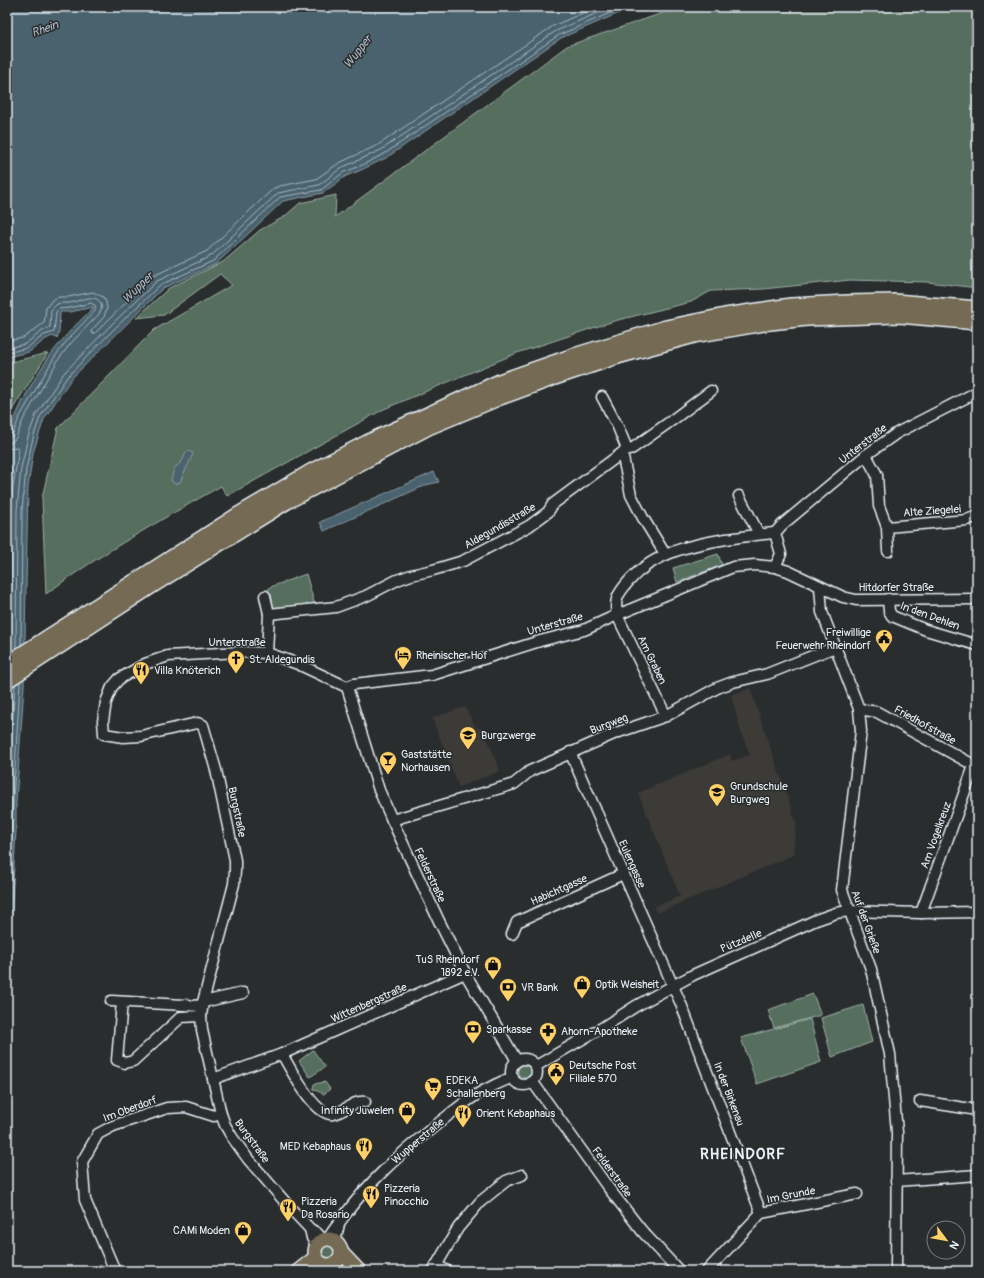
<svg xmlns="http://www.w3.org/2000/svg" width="984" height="1278" font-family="Pangolin,sans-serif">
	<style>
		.built { fill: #3d3a38 }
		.green { fill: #556e5d; stroke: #9eb0aa }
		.water { fill: #49626e; stroke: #899ba5 }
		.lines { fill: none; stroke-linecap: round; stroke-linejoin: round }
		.shore { stroke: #a8b8c1; stroke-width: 1 }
		.minor-casing { stroke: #e8f1f8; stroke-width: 13 }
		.major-casing { stroke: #e8f1f8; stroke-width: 16 }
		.highway-casing { stroke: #e8f1f8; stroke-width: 18 }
		.minor { stroke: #2a2d2e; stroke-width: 10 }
		.major { stroke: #746b52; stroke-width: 13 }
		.highway { stroke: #746b52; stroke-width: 15 }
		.labels { text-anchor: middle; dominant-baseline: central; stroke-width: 3; stroke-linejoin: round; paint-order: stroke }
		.street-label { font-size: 11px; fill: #e8f1f8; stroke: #2a2d2e }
		.poi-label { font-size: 11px; fill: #e8f1f8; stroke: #2a2d2e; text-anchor: start }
		.water-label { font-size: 12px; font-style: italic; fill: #a8b8c1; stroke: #2a2d2e }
		.district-label { font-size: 15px; font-weight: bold; letter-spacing: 1px; fill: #e8f1f8; stroke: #2a2d2e }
	</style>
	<rect width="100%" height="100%" fill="#2a2d2e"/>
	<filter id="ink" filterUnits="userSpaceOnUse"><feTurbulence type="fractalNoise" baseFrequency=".025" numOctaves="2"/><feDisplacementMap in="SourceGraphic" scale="8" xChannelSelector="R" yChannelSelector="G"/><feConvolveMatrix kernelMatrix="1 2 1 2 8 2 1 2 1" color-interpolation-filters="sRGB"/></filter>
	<g filter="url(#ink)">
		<g class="built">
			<path d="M750,688L796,822L793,855L657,913L654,907L680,896L638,793L730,754L732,761L750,755L741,732L731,695Z"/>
			<path d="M465,707L476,728H483L500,771L459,787L432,718Z"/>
		</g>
		<g class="green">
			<path d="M680,7H977V288L928,282L850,280L763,289L711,291L691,302L614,321L517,353L384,409L227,496L221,486C161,520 101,553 46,594L42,498L58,428L154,330L232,285L220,274L164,315L136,318L169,288L223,262L260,230L284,217L300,203L336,195L335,217L567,46Z"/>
			<path d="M48,353L12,410L7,427V363Z"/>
			<path d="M718,554L722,565L677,582L673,568Z"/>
			<path d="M306,574L315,606L273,610L268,589L273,586Z"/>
			<path d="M813,994L821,1015L774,1028L768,1010Z"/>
			<path d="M863,1005L872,1042L832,1057L821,1018Z"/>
			<path d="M810,1019L821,1062L757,1084L741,1038Z"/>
			<path d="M313,1050L325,1067L310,1077L299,1061Z"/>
			<circle cx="525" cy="1071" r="7"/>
			<path d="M325,1082L330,1089L324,1094L313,1089L314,1084Z"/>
			<circle cx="328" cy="1252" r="7"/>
		</g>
		<g class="water">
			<path d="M7,7H633L561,38L386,158L359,171L346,176L323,193L283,201L216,264L163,288L71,379L44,419L33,453L28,487L24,686L16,802V831L7,986V439C19,403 39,367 64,338C73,327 84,317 94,307L70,312H60L59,333L57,338L52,336L46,339L29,352L7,357Z"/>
			<path d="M188,451L193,453L192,456L180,482L176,484L171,481L174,469L183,460L186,452Z"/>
			<path d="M434,472L439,482L426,485L324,531L320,522Z"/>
		</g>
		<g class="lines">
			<g class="shore">
				<path d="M7,341L23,338L44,323L46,308L52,300L58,297H68L93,292L103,297L106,302L107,308L104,317L91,331L92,333L94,334L153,276L207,251L274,188L280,186L316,179L339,163L378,145L553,26L596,7"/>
				<path d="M7,348L25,344L41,332L50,327L51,310L57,304C61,303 66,303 70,303C79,301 96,292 101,304C102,308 101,311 99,314L71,343L58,360L23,420L16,438L12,442L7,443"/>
				<path d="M7,353L27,348L44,335L54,332L56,312L59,309L69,308L91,303L96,306L95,311L68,339L54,358L19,418L12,436L7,438"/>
				<path d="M7,449L17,447L19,449L13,486L11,510L10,652"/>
				<path d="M21,645L22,510L26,469L33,438L40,417L67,377L116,327L160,285L213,261L280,197L321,190L344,172L358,167L384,154L559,35L624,7"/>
				<path d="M16,648L17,510L21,468L28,437L36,415L64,373L113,323L157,281L211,256L278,193L319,185L341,168L381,150L556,31L611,7"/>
				<path d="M7,827V801L15,685"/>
				<path d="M7,904L20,682"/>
			</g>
			<defs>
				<g id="minor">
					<path d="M602,397L618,427L627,449"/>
					<path d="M622,453L631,495L643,518L665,554"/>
					<path d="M866,455L877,475L879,506L887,527L888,551"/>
					<path d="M739,496L759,534"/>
					<path d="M887,527L967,520L977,516"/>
					<path d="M775,567L781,554L775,533L782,525L866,455L897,433L977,392"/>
					<path d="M820,587L822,612L859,709L861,731L842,890L871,969L890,1054L897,1132L896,1271"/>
					<path d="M265,596L269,614L267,653"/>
					<path d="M888,599L889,611L892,616L926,630L977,645"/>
					<path d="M269,614L336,607L366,596L397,580L411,575L433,570L463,561L529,526L548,512L553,504L622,453L633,448L671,421L711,391"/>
					<path d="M347,687L379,790L392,820L439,921L465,973L517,1061"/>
					<path d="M859,709L877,712L977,767"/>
					<path d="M666,716L617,615C614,599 618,594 628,582C653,553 690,545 726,539C743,537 758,534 775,533"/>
					<path d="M570,752L681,1004L761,1213"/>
					<path d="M392,820L514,784L530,771L616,733L666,716L717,688L733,682L767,674L835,647"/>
					<path d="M921,913L974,766"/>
					<path d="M512,934L517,922L623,874"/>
					<path d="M111,1001L202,1006"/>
					<path d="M122,1002L117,1060L125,1063L133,1061L181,1017L201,1016"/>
					<path d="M203,1002L243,993"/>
					<path d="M282,1054C290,1068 315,1117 333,1114C345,1112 353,1100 365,1102"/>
					<circle cx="524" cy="1072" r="13"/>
					<path d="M536,1066L605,1026L636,1006L693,975L816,920L836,913L849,911L921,913L977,912"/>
					<path d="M213,1079L282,1054L465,973"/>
					<path d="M532,1081L607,1186L642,1231L679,1271"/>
					<path d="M920,1101L977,1110"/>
					<path d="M896,1181L977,1175"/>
					<path d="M310,1229L312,1238L317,1246"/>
					<path d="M328,1239C332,1231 337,1226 342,1219C368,1182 400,1154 436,1125C453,1112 471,1096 491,1087C498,1083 506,1080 513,1077"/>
					<path d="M323,1240L317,1233L310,1229L292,1210L248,1159L232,1137L225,1125L221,1114L202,1030L201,1016L203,1002L234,884L235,871V860L216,770L203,725L197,723L141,736L123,737L104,734L103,721L106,702L112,687L119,679L145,664L168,656L239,652L267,653L298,664L347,687L354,684L432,675L540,641L584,630L617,615L733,567L755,565L775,567L788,571L843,597L856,600L977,599"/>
					<path d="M335,1242L339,1224"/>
					<path d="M436,1265L447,1271"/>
					<path d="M115,1271L85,1200L82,1162L98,1134L113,1126L167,1108L186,1107L214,1116L221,1114"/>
					<path d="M433,1271L458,1228L480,1202L506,1181L522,1175"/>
					<path d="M707,1271L761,1213L857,1194"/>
				</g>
				<g id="major">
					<circle cx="328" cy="1252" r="13"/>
					<path d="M341,1252L359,1271"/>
					<path d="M298,1271L316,1257"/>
				</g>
				<g id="highway">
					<path d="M7,664L237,516L311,472L371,441L502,381L574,356L666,328L725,316L791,306L847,303L895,302L977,309"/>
					<path d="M7,680L154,584L287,501L428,427L500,397L552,378L621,355L694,335L770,322L807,318L899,315L977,322"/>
				</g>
			</defs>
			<use href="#minor" class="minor-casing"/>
			<use href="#major" class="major-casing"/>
			<use href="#highway" class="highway-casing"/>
			<use href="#minor" class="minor"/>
			<use href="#major" class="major"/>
			<use href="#highway" class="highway"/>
		</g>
	</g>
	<defs>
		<symbol id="civic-pin" viewBox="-11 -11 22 30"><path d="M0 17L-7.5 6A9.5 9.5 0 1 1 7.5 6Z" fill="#ffd166" stroke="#2a2d2e"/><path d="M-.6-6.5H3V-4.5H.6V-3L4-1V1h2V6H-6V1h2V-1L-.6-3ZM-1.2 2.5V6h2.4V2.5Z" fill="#111"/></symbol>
		<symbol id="hotel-pin" viewBox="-11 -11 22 30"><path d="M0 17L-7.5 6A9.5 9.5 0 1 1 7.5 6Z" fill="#ffd166" stroke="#2a2d2e"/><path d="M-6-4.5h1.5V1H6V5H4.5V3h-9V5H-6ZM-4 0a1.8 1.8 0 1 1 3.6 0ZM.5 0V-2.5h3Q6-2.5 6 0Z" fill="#111"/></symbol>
		<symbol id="church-pin" viewBox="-11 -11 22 30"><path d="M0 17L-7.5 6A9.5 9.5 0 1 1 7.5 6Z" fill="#ffd166" stroke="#2a2d2e"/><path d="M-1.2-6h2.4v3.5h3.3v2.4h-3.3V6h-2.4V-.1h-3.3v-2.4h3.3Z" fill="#111"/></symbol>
		<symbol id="restaurant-pin" viewBox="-11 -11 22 30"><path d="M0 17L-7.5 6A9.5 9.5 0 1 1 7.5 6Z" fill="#ffd166" stroke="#2a2d2e"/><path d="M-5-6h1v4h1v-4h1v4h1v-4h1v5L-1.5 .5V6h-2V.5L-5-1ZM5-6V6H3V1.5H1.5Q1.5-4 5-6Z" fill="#111"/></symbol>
		<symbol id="school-pin" viewBox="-11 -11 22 30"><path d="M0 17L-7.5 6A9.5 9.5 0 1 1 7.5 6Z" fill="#ffd166" stroke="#2a2d2e"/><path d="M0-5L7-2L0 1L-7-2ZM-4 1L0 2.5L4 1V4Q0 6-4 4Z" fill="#111"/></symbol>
		<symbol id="bar-pin" viewBox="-11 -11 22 30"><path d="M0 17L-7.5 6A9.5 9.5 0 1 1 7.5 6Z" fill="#ffd166" stroke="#2a2d2e"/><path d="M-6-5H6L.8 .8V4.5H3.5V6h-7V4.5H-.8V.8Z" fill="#111"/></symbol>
		<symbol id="shop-pin" viewBox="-11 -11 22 30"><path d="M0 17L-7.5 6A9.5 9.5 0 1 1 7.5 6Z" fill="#ffd166" stroke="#2a2d2e"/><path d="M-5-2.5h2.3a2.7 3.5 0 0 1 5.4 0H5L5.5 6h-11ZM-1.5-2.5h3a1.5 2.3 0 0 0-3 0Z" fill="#111"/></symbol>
		<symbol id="bank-pin" viewBox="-11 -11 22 30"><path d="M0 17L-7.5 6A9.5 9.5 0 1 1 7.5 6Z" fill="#ffd166" stroke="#2a2d2e"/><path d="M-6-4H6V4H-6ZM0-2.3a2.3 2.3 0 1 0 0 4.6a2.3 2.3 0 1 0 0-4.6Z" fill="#111"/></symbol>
		<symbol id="pharmacy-pin" viewBox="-11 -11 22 30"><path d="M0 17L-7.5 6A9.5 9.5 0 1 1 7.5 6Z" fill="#ffd166" stroke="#2a2d2e"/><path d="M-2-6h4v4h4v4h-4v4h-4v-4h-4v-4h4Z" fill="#111"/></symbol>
		<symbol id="supermarket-pin" viewBox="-11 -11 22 30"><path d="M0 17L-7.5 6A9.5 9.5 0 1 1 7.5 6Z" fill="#ffd166" stroke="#2a2d2e"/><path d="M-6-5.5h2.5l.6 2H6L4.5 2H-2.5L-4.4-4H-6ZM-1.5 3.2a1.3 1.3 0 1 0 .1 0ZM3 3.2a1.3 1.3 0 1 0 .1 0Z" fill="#111"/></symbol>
	</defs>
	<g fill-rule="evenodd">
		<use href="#civic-pin" x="874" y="628" width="20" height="27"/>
		<use href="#hotel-pin" x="393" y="645" width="20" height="27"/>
		<use href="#church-pin" x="226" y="649" width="20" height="27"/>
		<use href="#restaurant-pin" x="131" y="660" width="20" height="27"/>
		<use href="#school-pin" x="458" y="725" width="20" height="27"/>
		<use href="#bar-pin" x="378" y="750" width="20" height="27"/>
		<use href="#school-pin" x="707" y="782" width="20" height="27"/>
		<use href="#shop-pin" x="483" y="955" width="20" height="27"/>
		<use href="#shop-pin" x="572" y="974" width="20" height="27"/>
		<use href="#bank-pin" x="498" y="977" width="20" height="27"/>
		<use href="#bank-pin" x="463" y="1019" width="20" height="27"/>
		<use href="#pharmacy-pin" x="538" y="1021" width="20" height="27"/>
		<use href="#civic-pin" x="546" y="1061" width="20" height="27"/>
		<use href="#supermarket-pin" x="423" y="1076" width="20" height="27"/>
		<use href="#shop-pin" x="397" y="1100" width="20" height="27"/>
		<use href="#restaurant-pin" x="453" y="1103" width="20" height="27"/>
		<use href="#restaurant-pin" x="354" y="1136" width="20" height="27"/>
		<use href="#restaurant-pin" x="361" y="1184" width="20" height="27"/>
		<use href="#restaurant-pin" x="278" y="1197" width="20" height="27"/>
		<use href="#shop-pin" x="233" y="1220" width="20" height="27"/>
	</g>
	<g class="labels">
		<g class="street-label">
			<text transform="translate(863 444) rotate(-38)">Unterstraße</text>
			<text transform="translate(932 511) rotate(-4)">Alte Ziegelei</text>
			<text transform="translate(500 526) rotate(-30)">Aldegundisstraße</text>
			<text x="896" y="587">Hitdorfer Straße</text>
			<text transform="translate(930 616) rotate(20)">In den Dehlen</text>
			<text transform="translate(555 624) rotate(-16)">Unterstraße</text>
			<text x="237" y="642">Unterstraße</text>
			<text transform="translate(652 660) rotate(64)">Am Graben</text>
			<text transform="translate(609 724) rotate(-21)">Burgweg</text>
			<text transform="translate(925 725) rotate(29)">Friedhofstraße</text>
			<text transform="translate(237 812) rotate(78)">Burgstraße</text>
			<text transform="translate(936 835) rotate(-70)">Am Vogelkreuz</text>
			<text transform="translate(632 864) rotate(66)">Eulengasse</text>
			<text transform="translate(430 875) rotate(65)">Felderstraße</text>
			<text transform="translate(559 890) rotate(-24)">Habichtgasse</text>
			<text transform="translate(866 922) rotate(70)">Auf der Grieße</text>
			<text transform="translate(741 941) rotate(-23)">Pützdelle</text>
			<text transform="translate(369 1003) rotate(-24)">Wittenbergstraße</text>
			<text transform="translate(729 1094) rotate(69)">In der Birkenau</text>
			<text transform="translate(130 1109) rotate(-20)">Im Oberdorf</text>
			<text transform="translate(252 1141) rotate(54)">Burgstraße</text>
			<text transform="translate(418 1141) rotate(-40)">Wupperstraße</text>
			<text transform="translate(612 1172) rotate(54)">Felderstraße</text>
			<text transform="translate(791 1195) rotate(-11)">Im Grunde</text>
		</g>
		<g class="poi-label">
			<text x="871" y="632" text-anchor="end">Freiwillige<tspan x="871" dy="13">Feuerwehr Rheindorf</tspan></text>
			<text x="416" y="655">Rheinischer Hof</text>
			<text x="249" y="659">St. Aldegundis</text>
			<text x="154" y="670">Villa Knöterich</text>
			<text x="481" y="735">Burgzwerge</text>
			<text x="401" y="754">Gaststätte<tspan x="401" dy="13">Norhausen</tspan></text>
			<text x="730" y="786">Grundschule<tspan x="730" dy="13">Burgweg</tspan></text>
			<text x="480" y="959" text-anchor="end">TuS Rheindorf<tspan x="480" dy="13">1892 e.V.</tspan></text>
			<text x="595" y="984">Optik Weisheit</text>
			<text x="521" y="987">VR Bank</text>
			<text x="486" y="1029">Sparkasse</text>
			<text x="561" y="1031">Ahorn-Apotheke</text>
			<text x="569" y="1065">Deutsche Post<tspan x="569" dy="13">Filiale 570</tspan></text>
			<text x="446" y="1080">EDEKA<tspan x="446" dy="13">Schallenberg</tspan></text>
			<text x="394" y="1110" text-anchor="end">Infinity Juwelen</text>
			<text x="476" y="1113">Orient Kebaphaus</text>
			<text x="351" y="1146" text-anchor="end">MED Kebaphaus</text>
			<text x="384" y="1188">Pizzeria<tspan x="384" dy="13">Pinocchio</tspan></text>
			<text x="301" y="1201">Pizzeria<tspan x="301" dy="13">Da Rosario</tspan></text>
			<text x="230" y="1230" text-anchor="end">CAMi Moden</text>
		</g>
		<g class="water-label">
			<text transform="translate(45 29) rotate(-20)">Rhein</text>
			<text transform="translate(358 52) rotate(-52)">Wupper</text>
			<text transform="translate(138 288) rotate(-44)">Wupper</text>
		</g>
		<g class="district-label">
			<text x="743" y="1154">RHEINDORF</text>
		</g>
	</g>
	<rect width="984" height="1278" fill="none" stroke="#2a2d2e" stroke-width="24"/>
	<rect x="12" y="12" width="960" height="1254" fill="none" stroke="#e8f1f8" stroke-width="1.5" filter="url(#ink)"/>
	<g transform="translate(946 1240) rotate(122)"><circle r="19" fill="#2a2d2e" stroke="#767b7f"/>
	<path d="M0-3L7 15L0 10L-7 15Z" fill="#ffd166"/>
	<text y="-6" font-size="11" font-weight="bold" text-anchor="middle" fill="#e8f1f8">N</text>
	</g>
</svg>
